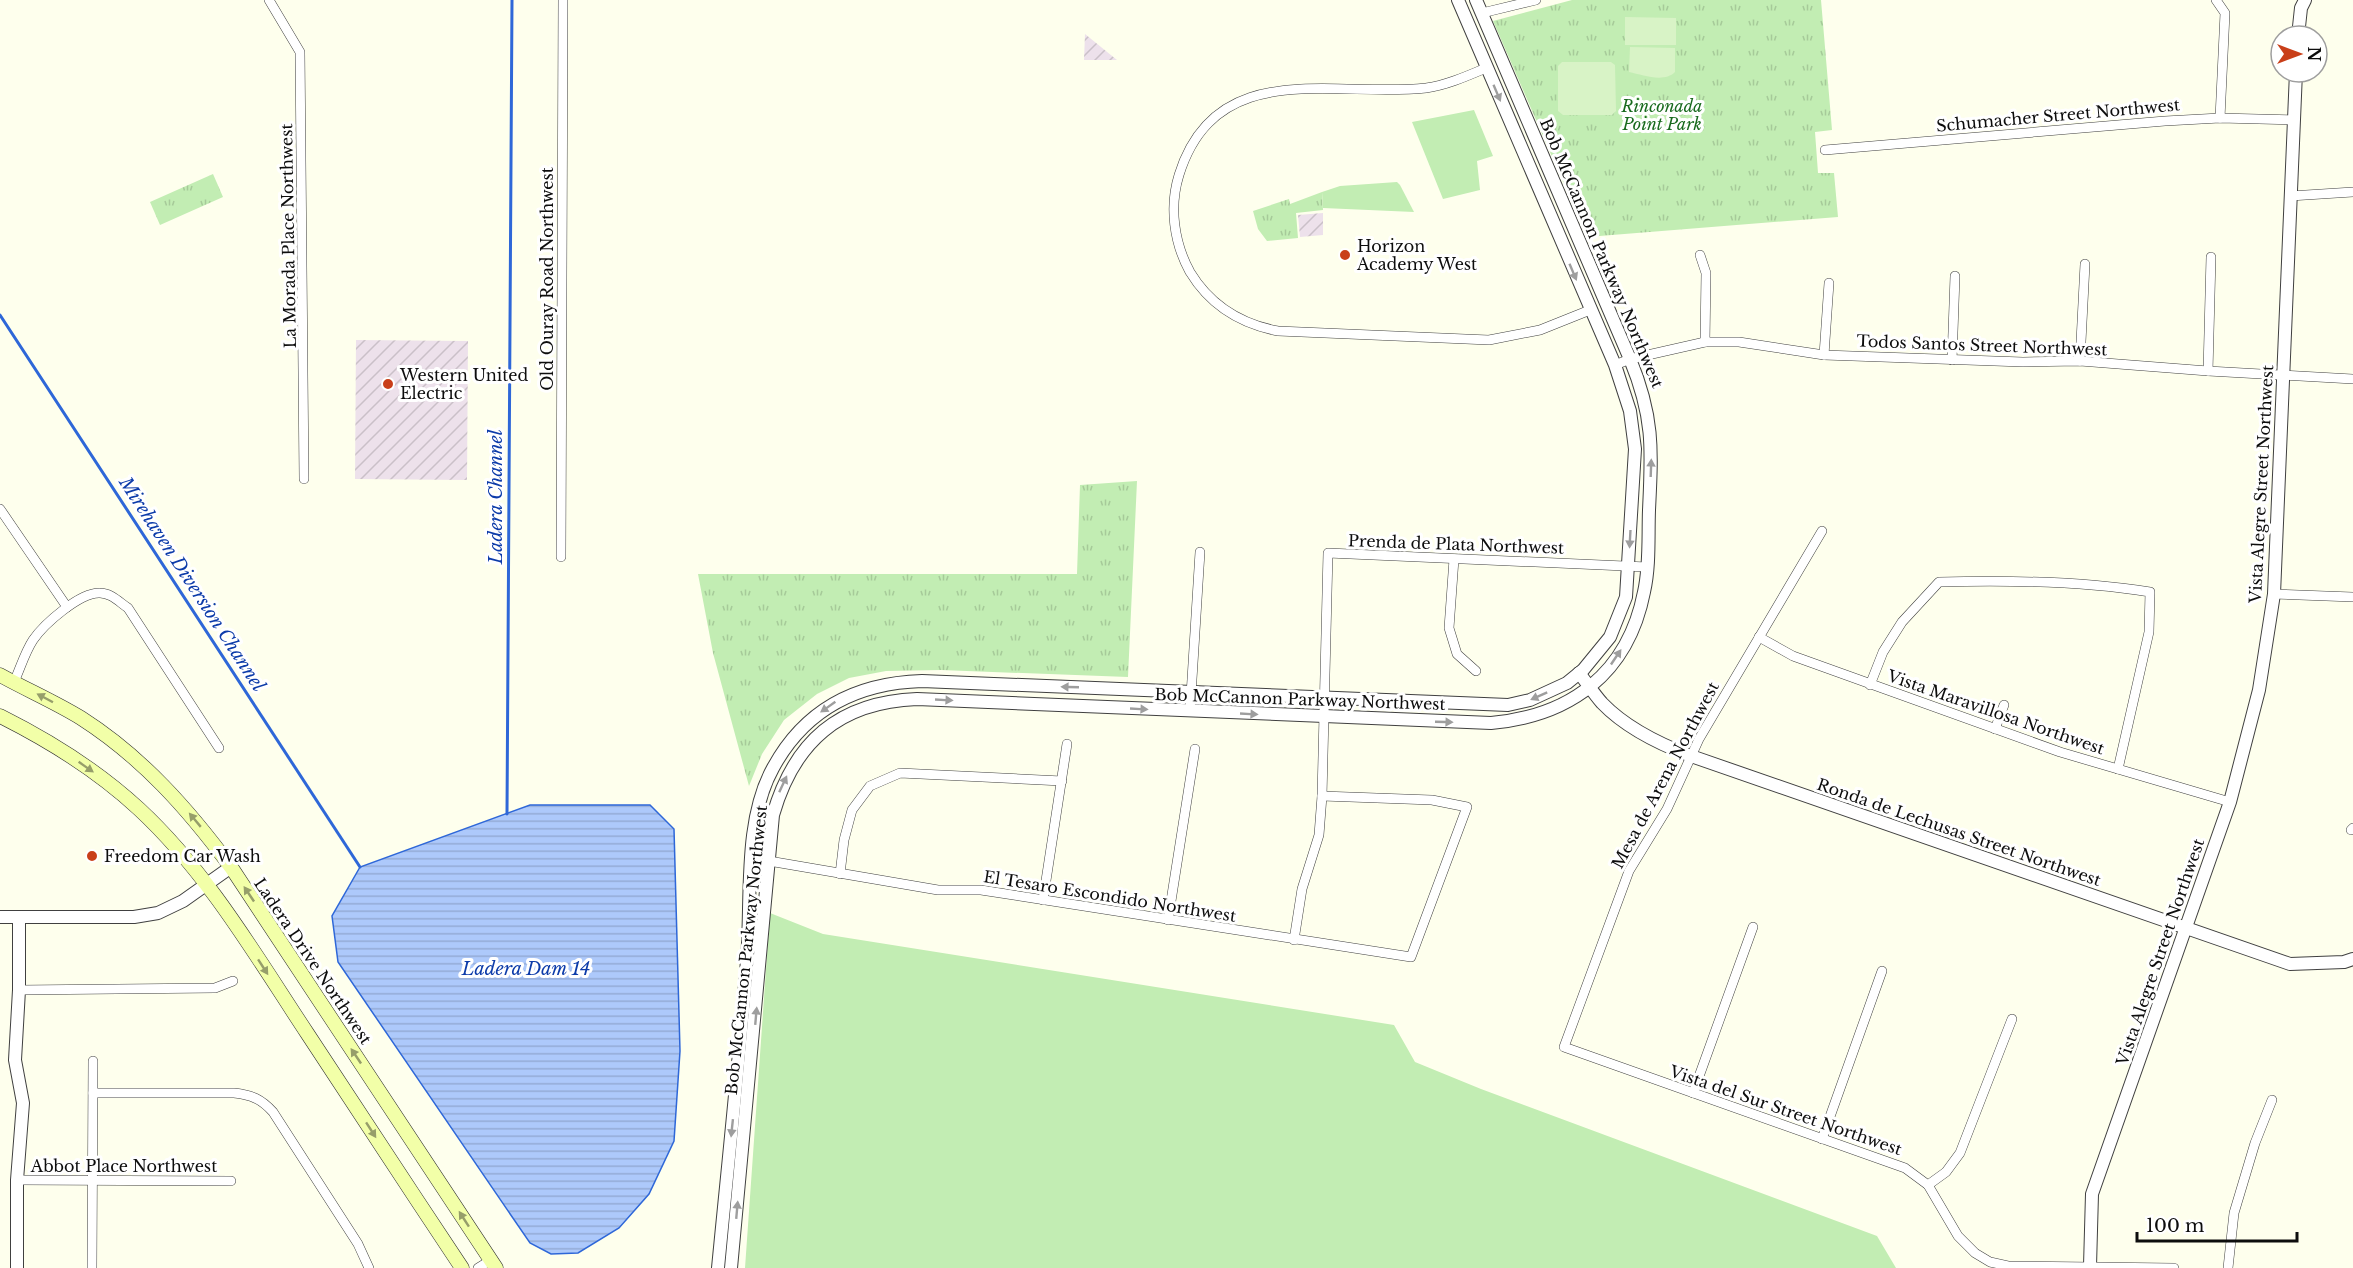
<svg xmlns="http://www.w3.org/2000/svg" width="2353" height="1268" font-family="'Libre Baskerville',serif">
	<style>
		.industrial { fill: url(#industrial-furrows) }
		.grass { fill: #c2edb3 }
		.park { fill: url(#park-tufts) }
		.pitch { fill: #d8f3c6 }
		.water { fill: url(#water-rules); stroke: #2e67d8; stroke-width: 1.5 }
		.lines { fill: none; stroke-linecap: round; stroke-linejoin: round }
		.stream { stroke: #2e67d8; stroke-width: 3 }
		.minor-casing { stroke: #404040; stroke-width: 10 }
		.tertiary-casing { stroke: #404040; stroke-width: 14 }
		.secondary-casing { stroke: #2f2f2f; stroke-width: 15 }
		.minor { stroke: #fff; stroke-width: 9 }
		.tertiary { stroke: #fff; stroke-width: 12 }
		.secondary { stroke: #f2ffa8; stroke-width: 14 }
		.oneway { fill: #9e9e9e }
		.oneway2 { fill: #969e6a }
		.poi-dot { fill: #c93f19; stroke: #fff; stroke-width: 2 }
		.labels { text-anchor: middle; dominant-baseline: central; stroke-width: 6; stroke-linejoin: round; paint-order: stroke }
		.park-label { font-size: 16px; font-style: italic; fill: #186a1d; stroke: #fff }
		.street-label { font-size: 16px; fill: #0d0d0d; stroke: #fff }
		.poi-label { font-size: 16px; fill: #0d0d0d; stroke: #fff; text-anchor: start }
		.water-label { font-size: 18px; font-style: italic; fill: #0c3ba9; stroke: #fff }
	</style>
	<defs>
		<pattern id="industrial-furrows" width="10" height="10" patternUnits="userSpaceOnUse" patternTransform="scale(1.5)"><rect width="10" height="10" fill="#ede1eb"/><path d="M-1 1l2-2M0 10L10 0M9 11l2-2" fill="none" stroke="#cac0c8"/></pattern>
		<pattern id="park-tufts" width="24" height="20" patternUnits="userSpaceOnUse" patternTransform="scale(1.5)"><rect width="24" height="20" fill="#c2edb3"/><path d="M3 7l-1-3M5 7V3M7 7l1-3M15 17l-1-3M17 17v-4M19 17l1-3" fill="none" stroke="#a6ca99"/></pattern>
		<pattern id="water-rules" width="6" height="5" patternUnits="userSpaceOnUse" patternTransform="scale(1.5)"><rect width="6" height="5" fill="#adc9fb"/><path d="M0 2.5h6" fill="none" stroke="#94abd6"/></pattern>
	</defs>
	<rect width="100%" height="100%" fill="#feffed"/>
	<g class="industrial">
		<path d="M1085,34L1117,60H1084Z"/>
		<path d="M1323,213V235L1300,237L1298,215Z"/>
		<path d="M356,340L468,341L467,480L355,479Z"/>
	</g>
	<g class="grass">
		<path d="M1474,110L1493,156L1477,161L1480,190L1443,199L1412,122Z"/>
		<path d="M1397,182L1400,185L1414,212L1323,208L1322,192L1340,186Z"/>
		<path d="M770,913L823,934L1394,1025L1415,1062L1481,1089L1877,1236L1896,1268H745Z"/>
	</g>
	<g class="park">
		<path d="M1572,0H1821L1832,130L1815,132L1818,173H1834L1838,217L1587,237L1493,21Z"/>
		<path d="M213,174L223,197L160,225L150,202Z"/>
		<path d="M1322,192L1323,210L1296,213L1298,238L1267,241L1258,229L1253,211L1289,199L1290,204Z"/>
		<path d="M1137,481L1128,677L941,670L886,671L849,678L817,694L784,720L762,754L749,786L713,653L698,574H1077L1080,485Z"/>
	</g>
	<g class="pitch">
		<path d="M1625,17L1676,18V45H1625Z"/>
		<path d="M1630,47L1675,48V72C1664,83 1643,75 1629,72Z"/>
		<path d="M1562,62H1611L1615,65L1616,111L1612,115H1563L1558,111V66Z"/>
	</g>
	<path class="water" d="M530,805H650L674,829L680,1051L674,1141L649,1194L619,1228L578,1253L551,1254L530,1243L338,962L332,916L360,867Z"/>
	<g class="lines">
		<g class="stream">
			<path d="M0,315L360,867"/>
			<path d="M507,814L512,0"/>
		</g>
		<defs>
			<g id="minor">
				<path d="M269,0L300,52L304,479"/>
				<path d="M2216,0L2225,13L2220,118"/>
				<path d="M1482,13L1536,0"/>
				<path d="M1486,68C1467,76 1447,85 1426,88C1335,98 1216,56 1179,175C1169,207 1174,243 1190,272C1210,305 1241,324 1278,331L1489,340L1540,330L1590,310"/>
				<path d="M1825,150L2165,121L2220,118L2294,120"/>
				<path d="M2290,196L2353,192"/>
				<path d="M1700,255L1706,273L1705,342"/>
				<path d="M1824,355L1829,283"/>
				<path d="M1952,360L1955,276"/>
				<path d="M2080,361L2085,264"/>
				<path d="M1615,365L1630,359L1705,342H1739L1824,355L2023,362L2080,361L2208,371L2353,379"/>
				<path d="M2208,371L2211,257"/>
				<path d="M0,509L67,607"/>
				<path d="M1822,531L1699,739L1667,809L1629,871L1564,1047L1905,1168L1928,1185L1958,1236L1975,1253L1990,1262L2008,1266L2174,1268"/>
				<path d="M561,557L563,0"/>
				<path d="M1454,559L1449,628L1457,654L1476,671"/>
				<path d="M2274,594L2353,597"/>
				<path d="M1759,637L1793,656L2060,752L2230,802"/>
				<path d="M14,682C20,669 25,652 33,640C44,624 80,592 100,593C111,593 119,602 128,608L219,748"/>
				<path d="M1870,685L1883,652L1902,622L1939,582C2009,580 2081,581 2150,592L2149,632L2118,769"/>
				<path d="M1190,711L1200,552"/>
				<path d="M1995,729L2004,705"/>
				<path d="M2351,830L2353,828"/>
				<path d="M769,861L938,890H981L1411,957L1467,807L1432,800L1322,796"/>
				<path d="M840,874L844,840L852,810L870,786L900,773L1062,781"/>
				<path d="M1043,900L1067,744"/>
				<path d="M1168,920L1195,749"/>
				<path d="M1294,940L1302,889L1319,835L1322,796L1328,553L1647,567"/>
				<path d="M19,990L215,988L233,981"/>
				<path d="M93,1093H234C252,1095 261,1099 273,1112L358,1244L369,1268"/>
				<path d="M1693,1093L1753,927"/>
				<path d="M1822,1139L1882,971"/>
				<path d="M17,1180L231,1181"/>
				<path d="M1928,1185L1946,1172L1960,1153L2012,1019"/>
				<path d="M92,1268L93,1061"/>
				<path d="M478,1268L491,1260"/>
				<path d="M2228,1268L2234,1213L2255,1143L2272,1100"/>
			</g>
			<g id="tertiary">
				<path d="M2298,36L2301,8L2305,0"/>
				<path d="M1579,673C1587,683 1594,694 1602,703C1626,728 1659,744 1691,756L2290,964L2344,962L2353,959"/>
				<path d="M0,917H134L158,913L183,901L231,867"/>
				<path d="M2090,1266L2092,1194L2230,802L2259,690L2274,594L2296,72"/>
				<path d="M17,1268V1180L23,1103L15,1060L19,990V917"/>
				<path d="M718,1268C728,1165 739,1063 747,960C752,899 743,822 773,768C805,709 857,683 922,681L1508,705L1530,700L1567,683L1583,670L1610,637L1626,597L1635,449L1630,411L1615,365L1458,0"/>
				<path d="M731,1268L773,815C794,742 839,702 917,699L1491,723C1570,716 1628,674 1644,592C1650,566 1648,537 1649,510C1652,449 1654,417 1630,359L1476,0"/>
			</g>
			<g id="secondary">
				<path d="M0,675C27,690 55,702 81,718C142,757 188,809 231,867L496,1268"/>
				<path d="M0,716C50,741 98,771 139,809C208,873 256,956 307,1033C359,1112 410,1190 462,1268"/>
			</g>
		</defs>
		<use href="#minor" class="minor-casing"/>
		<use href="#tertiary" class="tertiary-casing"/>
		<use href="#secondary" class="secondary-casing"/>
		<use href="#minor" class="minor"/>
		<use href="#tertiary" class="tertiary"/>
		<use href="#secondary" class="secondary"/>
	</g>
	<defs><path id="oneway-solid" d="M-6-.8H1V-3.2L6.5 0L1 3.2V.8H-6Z" transform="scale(1.5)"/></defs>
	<g class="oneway">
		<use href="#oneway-solid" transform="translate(1497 93) rotate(67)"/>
		<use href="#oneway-solid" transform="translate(1573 272) rotate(67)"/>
		<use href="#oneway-solid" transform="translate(1651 468) rotate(-88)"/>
		<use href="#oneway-solid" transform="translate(1630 539) rotate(93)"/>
		<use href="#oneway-solid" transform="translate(1616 657) rotate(-56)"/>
		<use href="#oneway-solid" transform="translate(1070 687) rotate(-178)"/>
		<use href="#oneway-solid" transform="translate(1539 696) rotate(156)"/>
		<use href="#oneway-solid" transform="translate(944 700) rotate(3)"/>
		<use href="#oneway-solid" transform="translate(828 707) rotate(145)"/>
		<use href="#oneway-solid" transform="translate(1139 709) rotate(3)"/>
		<use href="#oneway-solid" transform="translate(1249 714) rotate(3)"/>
		<use href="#oneway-solid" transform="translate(1444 722) rotate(2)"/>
		<use href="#oneway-solid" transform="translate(783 784) rotate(-65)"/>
		<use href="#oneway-solid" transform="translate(756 1016) rotate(-85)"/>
		<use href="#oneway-solid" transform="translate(732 1128) rotate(96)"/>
		<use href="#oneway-solid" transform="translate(737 1210) rotate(-85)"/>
	</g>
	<g class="oneway2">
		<use href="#oneway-solid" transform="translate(45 698) rotate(-152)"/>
		<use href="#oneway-solid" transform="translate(86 767) rotate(35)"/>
		<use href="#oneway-solid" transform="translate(195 820) rotate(-130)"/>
		<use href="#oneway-solid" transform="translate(249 894) rotate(-124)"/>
		<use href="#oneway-solid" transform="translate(263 967) rotate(57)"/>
		<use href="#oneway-solid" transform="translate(356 1056) rotate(-124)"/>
		<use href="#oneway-solid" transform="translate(371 1130) rotate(57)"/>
		<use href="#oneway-solid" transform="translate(464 1219) rotate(-123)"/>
	</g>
	<g class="poi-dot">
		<circle cx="1345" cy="255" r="6"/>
		<circle cx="388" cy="384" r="6"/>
		<circle cx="92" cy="856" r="6"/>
	</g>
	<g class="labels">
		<g class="park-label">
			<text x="1662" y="106">Rinconada<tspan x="1662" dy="18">Point Park</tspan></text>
		</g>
		<g class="street-label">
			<text transform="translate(2058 115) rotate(-5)">Schumacher Street Northwest</text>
			<text transform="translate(288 236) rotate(-91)">La Morada Place Northwest</text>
			<text transform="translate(1602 253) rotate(67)">Bob McCannon Parkway Northwest</text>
			<text transform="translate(547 279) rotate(-90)">Old Ouray Road Northwest</text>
			<text transform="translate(1982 345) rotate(2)">Todos Santos Street Northwest</text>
			<text transform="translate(2261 484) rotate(-87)">Vista Alegre Street Northwest</text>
			<text transform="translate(1456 544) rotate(2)">Prenda de Plata Northwest</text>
			<text transform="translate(1300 699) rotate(2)">Bob McCannon Parkway Northwest</text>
			<text transform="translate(1996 712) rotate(19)">Vista Maravillosa Northwest</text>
			<text transform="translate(1665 775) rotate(-62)">Mesa de Arena Northwest</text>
			<text transform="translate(1959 832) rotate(19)">Ronda de Lechusas Street Northwest</text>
			<text transform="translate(1110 896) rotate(9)">El Tesaro Escondido Northwest</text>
			<text transform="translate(746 950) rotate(-84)">Bob McCannon Parkway Northwest</text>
			<text transform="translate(2160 952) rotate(-71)">Vista Alegre Street Northwest</text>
			<text transform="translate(313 961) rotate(56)">Ladera Drive Northwest</text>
			<text transform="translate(1786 1110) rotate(19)">Vista del Sur Street Northwest</text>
			<text x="124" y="1166">Abbot Place Northwest</text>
		</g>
		<g class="poi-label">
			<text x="1357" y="246">Horizon<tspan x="1357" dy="18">Academy West</tspan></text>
			<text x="400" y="375">Western United<tspan x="400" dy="18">Electric</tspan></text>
			<text x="104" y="856">Freedom Car Wash</text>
		</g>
		<g class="water-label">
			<text transform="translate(496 497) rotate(-90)">Ladera Channel</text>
			<text transform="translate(192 584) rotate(57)">Mirehaven Diversion Channel</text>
			<text x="526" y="969">Ladera Dam 14</text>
		</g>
	</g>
	<g transform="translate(2299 54) rotate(90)"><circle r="28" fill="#ffffff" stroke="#9e9e9e" stroke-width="1.5"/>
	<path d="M0-4.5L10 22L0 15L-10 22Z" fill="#c93f19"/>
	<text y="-9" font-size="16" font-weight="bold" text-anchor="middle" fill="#0d0d0d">N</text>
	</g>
	<path d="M2137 1232v9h160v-9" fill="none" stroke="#0d0d0d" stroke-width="3"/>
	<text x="2146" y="1232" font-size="18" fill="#0d0d0d" stroke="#ffffff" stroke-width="4.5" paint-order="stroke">100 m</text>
</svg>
